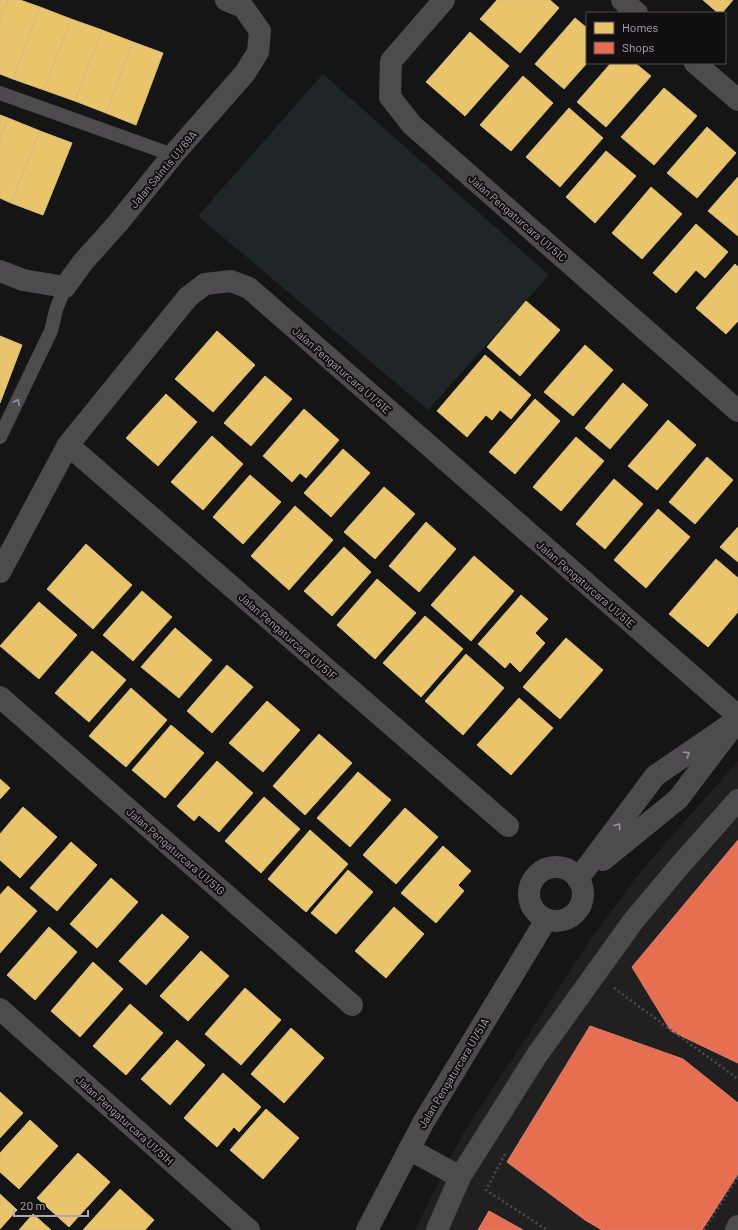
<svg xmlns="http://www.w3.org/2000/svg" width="738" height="1230" font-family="Barlow,sans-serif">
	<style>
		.built { fill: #211f20 }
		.green { fill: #202627 }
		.homes { fill: #e9c46a; stroke: #d8bb81 }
		.shops { fill: #e76f51; stroke: #d77f6f }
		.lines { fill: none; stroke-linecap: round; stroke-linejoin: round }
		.path { stroke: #4f4b51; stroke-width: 2.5; stroke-dasharray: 2 3; stroke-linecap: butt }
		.lane { stroke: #4e4b4f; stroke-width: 14 }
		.street { stroke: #4e4b4f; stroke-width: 22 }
		.oneway { stroke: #988e9c }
		.labels { text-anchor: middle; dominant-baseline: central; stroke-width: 4; stroke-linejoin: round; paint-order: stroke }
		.street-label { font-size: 11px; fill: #b1a5b6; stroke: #110f10 }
	</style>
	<rect width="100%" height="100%" fill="#151515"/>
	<path class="built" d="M738,761V1230H415L462,1135L595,933L641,871Z"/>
	<path class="green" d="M323,74L549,275L428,410L198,216Z"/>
	<g class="homes">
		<path d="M0,0H8L0,20Z"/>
		<path d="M8,0H20L40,7L13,79L0,74V20Z"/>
		<path d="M497,0H550L559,8L520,53L480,19Z"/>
		<path d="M703,0H733L722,13H718Z"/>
		<path d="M40,7L71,19L44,90L13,79Z"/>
		<path d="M575,18L587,28V63L564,89L535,64Z"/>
		<path d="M71,19L102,30L75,101L44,90Z"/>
		<path d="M102,30L133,42L106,113L75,101Z"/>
		<path d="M470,32L509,66L465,116L426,82Z"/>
		<path d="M133,42L163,53L136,125L106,113Z"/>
		<path d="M611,63H635L651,76L606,127L577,102Z"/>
		<path d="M523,76L553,103L511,151L480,125Z"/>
		<path d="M664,88L697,116L654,165L621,137Z"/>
		<path d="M569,108L603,138L560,187L526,157Z"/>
		<path d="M0,115L8,118L0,138Z"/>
		<path d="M8,118L40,131L11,203L0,198V138Z"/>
		<path d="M707,127L736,153L697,198L667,173Z"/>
		<path d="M40,131L72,143L43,215L11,203Z"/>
		<path d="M606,151L636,176L595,223L566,197Z"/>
		<path d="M738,177V236L708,211Z"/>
		<path d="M651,187L682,214L642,259L612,233Z"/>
		<path d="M696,224L728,252L705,278L696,270L676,293L653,273Z"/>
		<path d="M735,264L738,267V321L726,334L696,308Z"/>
		<path d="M526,301L560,330L520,376L487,347Z"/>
		<path d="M217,331L255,365L213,412L175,379Z"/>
		<path d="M0,336L22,345L0,403Z"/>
		<path d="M585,345L613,370L573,416L544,392Z"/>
		<path d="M485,355L531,395L511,419L500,410L492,420L486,415L467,437L437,411Z"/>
		<path d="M265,376L292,399L251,446L224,423Z"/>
		<path d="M623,383L648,405L610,449L585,428Z"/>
		<path d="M166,394L197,422L158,466L126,438Z"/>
		<path d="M535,399L560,421L515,474L489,452Z"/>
		<path d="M304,409L339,440L306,478L300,473L292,482L263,456Z"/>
		<path d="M668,420L696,445L657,490L628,466Z"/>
		<path d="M212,436L243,464L203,510L171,482Z"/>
		<path d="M576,437L604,461L561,511L533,487Z"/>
		<path d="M343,449L370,473L331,517L304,493Z"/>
		<path d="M707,457L733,480L695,524L669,502Z"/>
		<path d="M250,475L281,502L243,544L213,517Z"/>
		<path d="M614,479L643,504L605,549L576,524Z"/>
		<path d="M384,487L415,514L375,559L344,532Z"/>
		<path d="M295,506L333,540L289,590L251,556Z"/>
		<path d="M658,509L690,537L646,588L614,560Z"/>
		<path d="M426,522L456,549L419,592L389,566Z"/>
		<path d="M738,527V562L720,547Z"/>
		<path d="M86,544L132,585L93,629L47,589Z"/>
		<path d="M344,547L371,572L332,616L304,591Z"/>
		<path d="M474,556L514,591L471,641L431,605Z"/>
		<path d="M716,559L738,578V612L708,647L669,614Z"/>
		<path d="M377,579L416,613L375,659L337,625Z"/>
		<path d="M142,591L172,617L133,661L103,635Z"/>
		<path d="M521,595L548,619L535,633L545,643L520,672L510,662L505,668L478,644Z"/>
		<path d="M39,602L77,635L39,679L0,646Z"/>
		<path d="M425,616L463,649L421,697L383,663Z"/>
		<path d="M175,628L212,660L179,698L141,667Z"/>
		<path d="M566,638L603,670L560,719L523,687Z"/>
		<path d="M92,651L126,680L89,722L55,693Z"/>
		<path d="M466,654L504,688L463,735L425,701Z"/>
		<path d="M227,665L253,687L212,733L187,711Z"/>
		<path d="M131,688L167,720L126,767L89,736Z"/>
		<path d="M519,698L553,728L511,775L477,745Z"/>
		<path d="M267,701L300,730L263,772L229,743Z"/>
		<path d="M171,725L204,753L165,798L132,770Z"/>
		<path d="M319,734L352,763L305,815L273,786Z"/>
		<path d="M217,761L253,793L219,832L199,815L194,821L177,806Z"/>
		<path d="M358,772L391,800L350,847L317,818Z"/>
		<path d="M0,779L10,788L0,799Z"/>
		<path d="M264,797L300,829L261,873L225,841Z"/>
		<path d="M23,807L57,837L20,878L0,860V834Z"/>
		<path d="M405,808L438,837L396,884L363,855Z"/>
		<path d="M310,830L348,864L306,912L268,879Z"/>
		<path d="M71,842L97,865L57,911L30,888Z"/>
		<path d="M443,846L471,871L458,885L464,891L436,923L401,893Z"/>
		<path d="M348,870L373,892L336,934L311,913Z"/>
		<path d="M111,878L138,902L97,948L70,924Z"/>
		<path d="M8,886L37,911L0,953V895Z"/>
		<path d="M394,907L424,934L386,978L355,951Z"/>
		<path d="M162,914L189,937L146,985L119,961Z"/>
		<path d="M49,927L77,952L35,1000L7,975Z"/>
		<path d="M201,951L229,976L188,1021L160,996Z"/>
		<path d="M93,962L123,989L80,1037L51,1011Z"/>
		<path d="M245,988L281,1020L241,1065L205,1034Z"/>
		<path d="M130,1004L163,1033L126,1075L93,1046Z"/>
		<path d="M291,1028L324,1058L284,1103L251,1074Z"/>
		<path d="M177,1040L205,1065L170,1105L141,1079Z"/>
		<path d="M223,1073L261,1107L239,1132L234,1127L217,1147L184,1118Z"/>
		<path d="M0,1092L23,1113L0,1138Z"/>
		<path d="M266,1109L299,1138L263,1179L230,1150Z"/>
		<path d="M30,1120L58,1146L19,1189L0,1172V1153Z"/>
		<path d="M78,1153L110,1182L69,1227L37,1198Z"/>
		<path d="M120,1189L154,1220L145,1230H83Z"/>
		<path d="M0,1194L17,1210L0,1229Z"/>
		<path d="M33,1214L51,1230H19Z"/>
	</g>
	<g class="shops">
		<path d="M738,840V1063L671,1031L632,967Z"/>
		<path d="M590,1026L683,1059L738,1103V1174L702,1230H602L585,1220L507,1162Z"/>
		<path d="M489,1211L523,1230H478Z"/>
	</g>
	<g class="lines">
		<g class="path">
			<path d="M614,988L738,1079"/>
			<path d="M505,1154L486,1190L547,1230"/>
			<path d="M704,1230L738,1177"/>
		</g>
		<g class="lane">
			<path d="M0,93L173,155"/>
			<path d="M0,437L51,331L56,310L65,287"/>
		</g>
		<g class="street">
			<path d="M444,0L391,61L390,97L412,125L738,411"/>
			<path d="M622,0L637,13"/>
			<path d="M695,63L738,100"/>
			<path d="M0,271L23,280L65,287L83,262L118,223L173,155L245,73L258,52L260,31L243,7L226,0"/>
			<path d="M68,445L508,826"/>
			<path d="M0,572L68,445L188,297L205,284L231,281L249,288L738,716"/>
			<path d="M0,697L352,1005"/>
			<path d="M603,860L678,799L728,733"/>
			<circle cx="556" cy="894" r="27"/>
			<path d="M578,879L655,776L738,719"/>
			<path d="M0,1009L249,1230"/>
			<path d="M409,1149L460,1177"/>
			<path d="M367,1230L423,1123L546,920"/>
			<path d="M437,1230L460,1177L537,1055L634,920L682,863L738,800"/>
			<path d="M736,1230L738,1226"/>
		</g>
	</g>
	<defs><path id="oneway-chevron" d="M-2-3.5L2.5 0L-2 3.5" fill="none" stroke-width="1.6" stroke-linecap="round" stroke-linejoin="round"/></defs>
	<g class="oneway">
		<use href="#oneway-chevron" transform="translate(17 402) rotate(-64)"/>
		<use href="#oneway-chevron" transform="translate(687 754) rotate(-34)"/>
		<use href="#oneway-chevron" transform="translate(618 826) rotate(-54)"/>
	</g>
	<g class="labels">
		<g class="street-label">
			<text transform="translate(163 169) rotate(-50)">Jalan Saintis U1/69A</text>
			<text transform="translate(518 218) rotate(41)">Jalan Pengaturcara U1/51C</text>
			<text transform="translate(342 370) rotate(41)">Jalan Pengaturcara U1/51E</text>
			<text transform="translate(586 584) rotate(41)">Jalan Pengaturcara U1/51E</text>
			<text transform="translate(288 636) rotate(41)">Jalan Pengaturcara U1/51F</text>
			<text transform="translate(176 851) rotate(41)">Jalan Pengaturcara U1/51G</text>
			<text transform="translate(453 1073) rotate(-59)">Jalan Pengaturcara U1/51A</text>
			<text transform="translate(125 1120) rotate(42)">Jalan Pengaturcara U1/51H</text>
		</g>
	</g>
	<rect x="586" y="12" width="140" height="52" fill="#110f10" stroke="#514b52"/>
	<rect x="594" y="22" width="20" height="12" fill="#e9c46a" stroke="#514b52"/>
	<text x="622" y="32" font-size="12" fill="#b1a5b6">Homes</text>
	<rect x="594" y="42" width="20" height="12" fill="#e76f51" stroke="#514b52"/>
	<text x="622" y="52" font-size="12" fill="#b1a5b6">Shops</text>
	<path d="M14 1210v6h74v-6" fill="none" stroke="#b1a5b6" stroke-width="2"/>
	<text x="20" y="1210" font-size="12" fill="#b1a5b6" stroke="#110f10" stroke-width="3" paint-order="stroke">20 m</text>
</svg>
